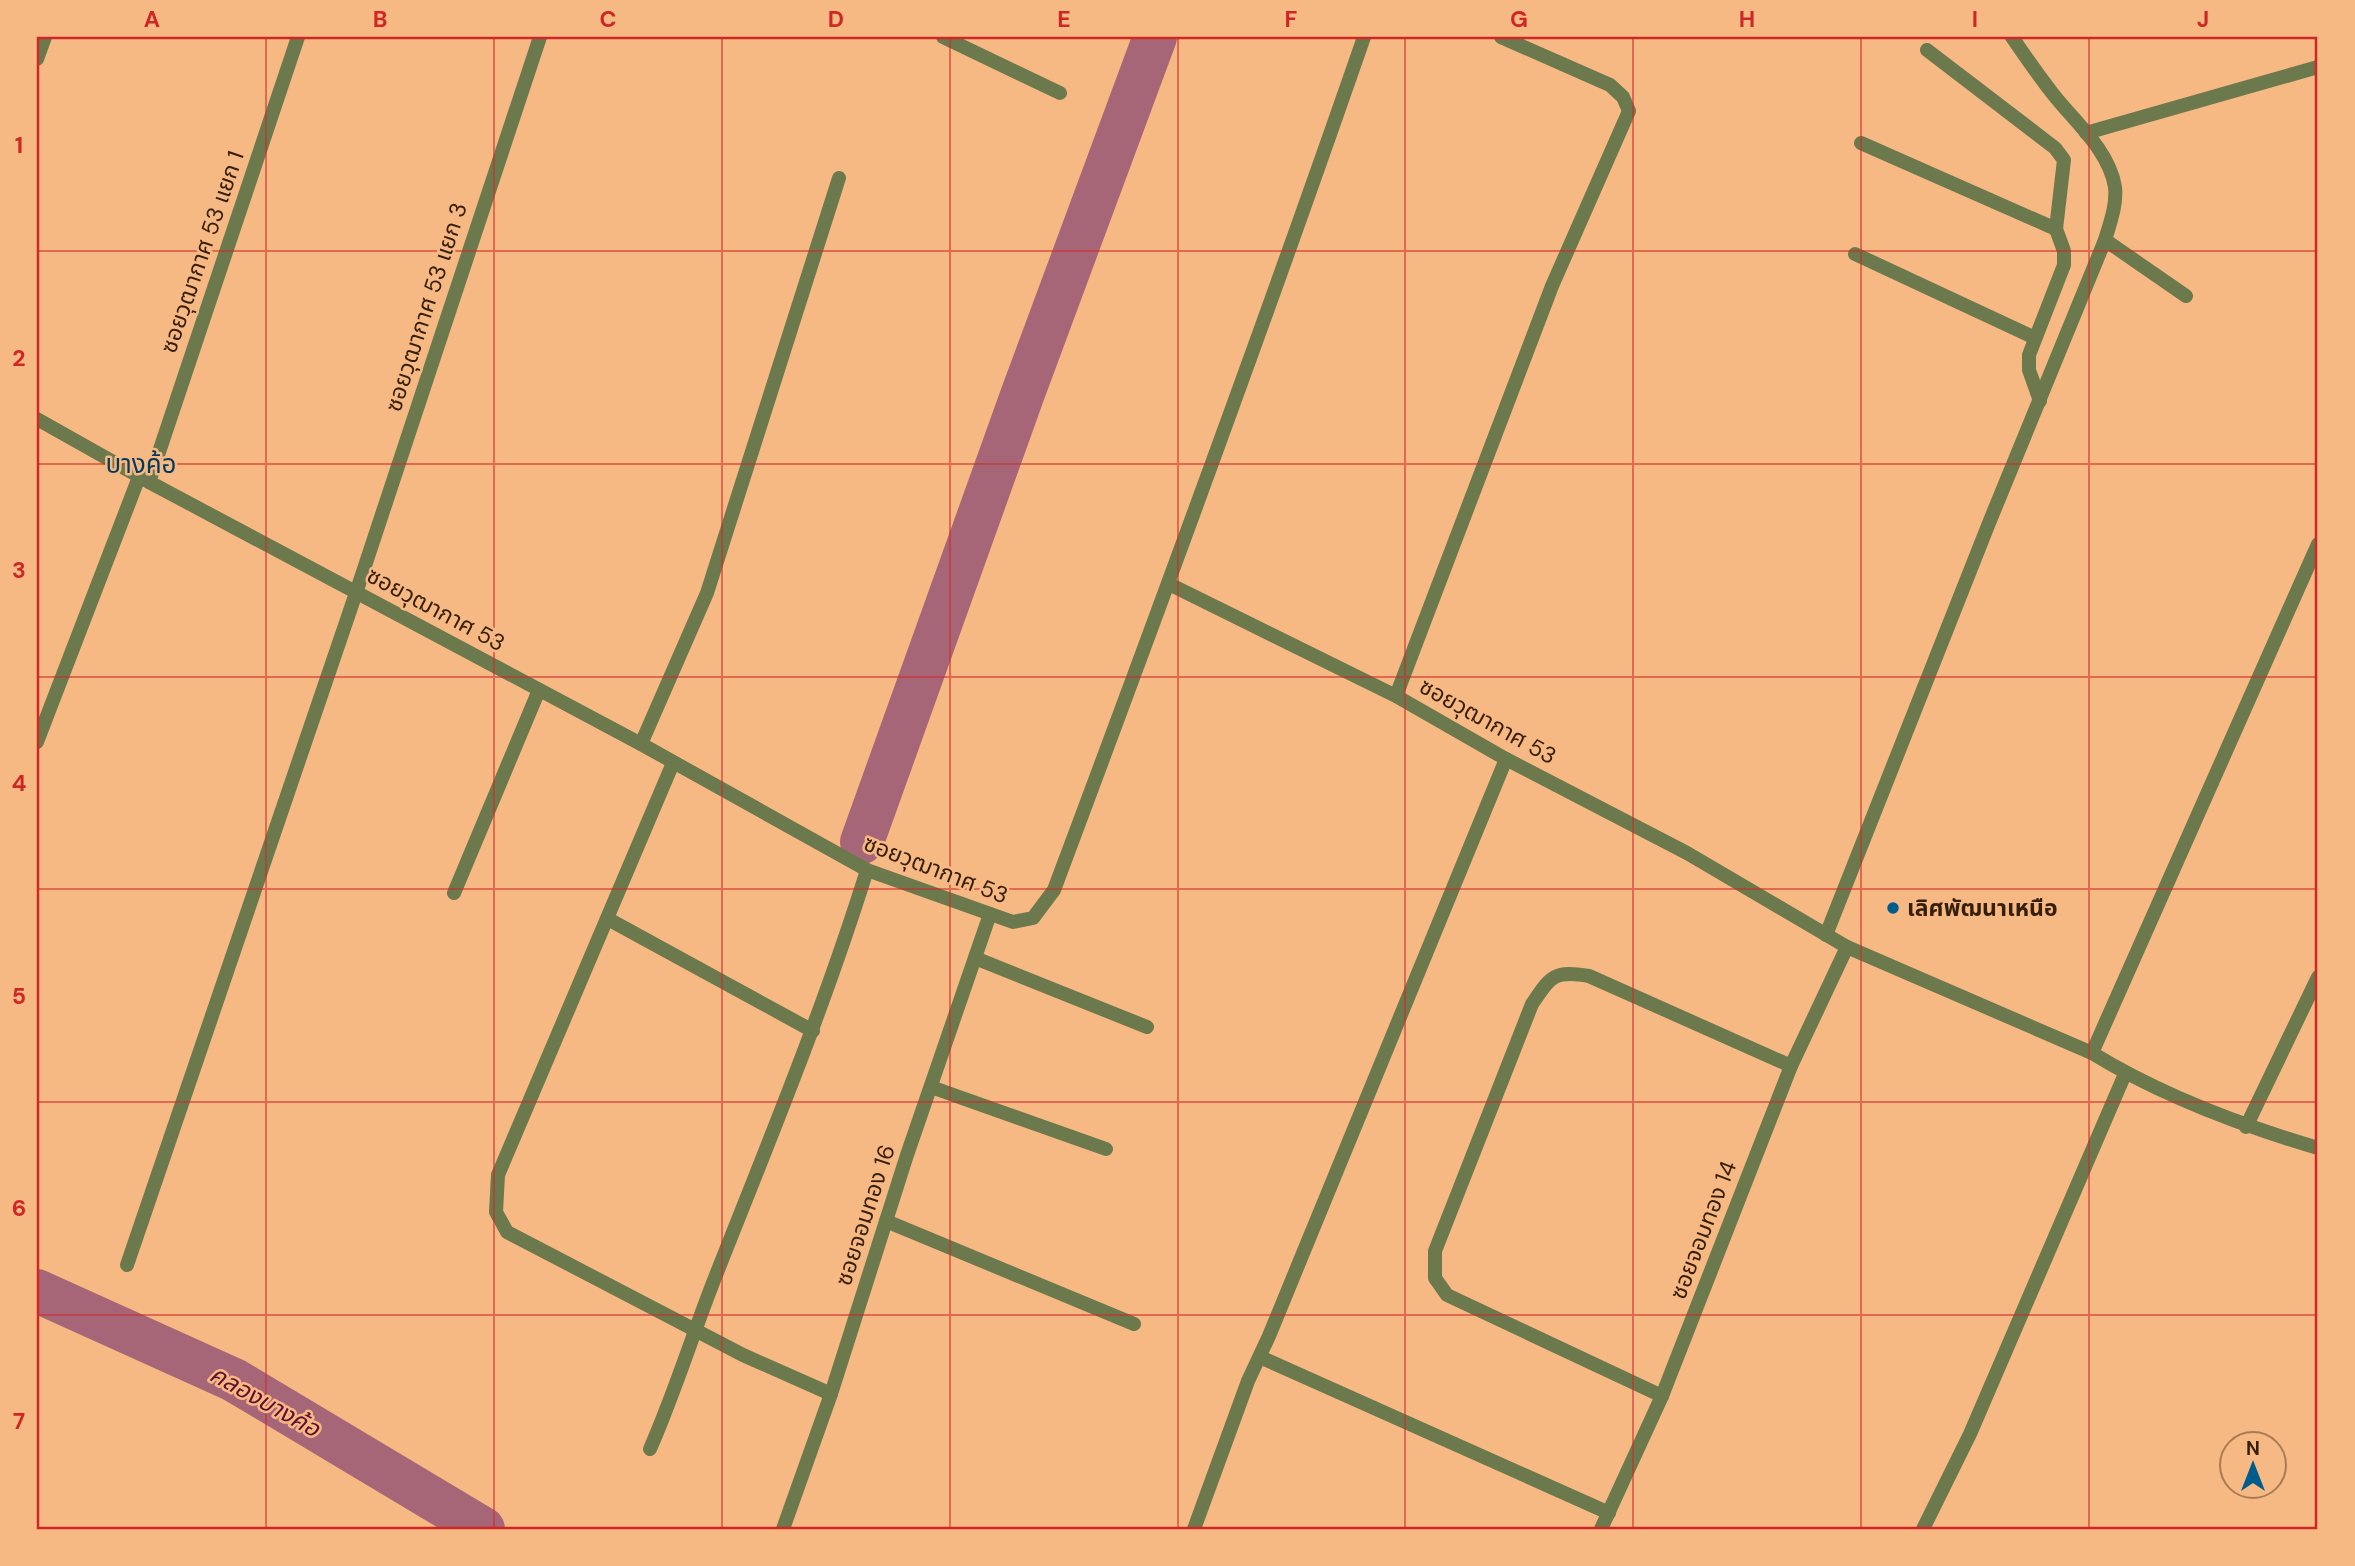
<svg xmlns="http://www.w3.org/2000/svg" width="2355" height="1566" font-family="'DM Sans','Noto Sans Thai',sans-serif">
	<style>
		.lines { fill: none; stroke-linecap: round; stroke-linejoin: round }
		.canal { stroke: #a76678; stroke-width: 44 }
		.lane { stroke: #6c794d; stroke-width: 14 }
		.street { stroke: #6c794d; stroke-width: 14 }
		.grid { fill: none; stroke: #ce2826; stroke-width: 2; stroke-opacity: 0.55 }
		.poi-dot { fill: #005c8d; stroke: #f7b984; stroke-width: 2.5 }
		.labels { text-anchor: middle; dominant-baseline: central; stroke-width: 5; stroke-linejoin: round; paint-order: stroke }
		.street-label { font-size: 23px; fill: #361e08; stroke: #f7b984 }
		.poi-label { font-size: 23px; font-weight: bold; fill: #361e08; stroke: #f7b984; text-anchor: start }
		.water-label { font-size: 24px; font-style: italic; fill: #610f31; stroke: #f7b984 }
		.quarter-label { font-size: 26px; fill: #003b5d; stroke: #f7b984 }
		.neatline { fill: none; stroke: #ce2826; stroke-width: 2.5 }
		.grid-label { font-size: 23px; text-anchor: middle; font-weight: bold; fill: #ce2826 }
	</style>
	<rect width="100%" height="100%" fill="#f7b984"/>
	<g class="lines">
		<g class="canal">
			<path d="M862,842L1023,393L1155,37"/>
			<path d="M37,1291L234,1380L483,1529"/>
		</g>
		<path class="lane" d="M2105,240L2186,296"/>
		<g class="street">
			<path d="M943,37L1060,93"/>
			<path d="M1927,50L2055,148L2064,160L2056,229L2064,251V265L2029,355V370L2040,401"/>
			<path d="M37,59L45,37"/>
			<path d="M2086,133L2318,67"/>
			<path d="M1861,143L2056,229"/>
			<path d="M1855,254L2035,338"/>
			<path d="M37,419L149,482L641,744L867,870L1013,922L1033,918L1054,890C1160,607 1265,323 1364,37"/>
			<path d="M149,482L298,37"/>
			<path d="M1169,584L1396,696L1506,759L1687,853L1847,947L2092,1053C2162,1096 2240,1125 2318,1148"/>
			<path d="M1396,696L1552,286L1629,111L1623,97L1610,85L1501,37"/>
			<path d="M37,742L139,477"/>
			<path d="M641,744L707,593L839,178"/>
			<path d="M673,763L498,1175L496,1212L507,1232L743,1355L831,1394"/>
			<path d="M454,893L539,690"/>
			<path d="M608,919L813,1031"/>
			<path d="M1826,935L1989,523L2105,240C2110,223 2117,205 2115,187C2109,150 2074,121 2053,94C2038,75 2025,56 2012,37"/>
			<path d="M975,958L1147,1027"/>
			<path d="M2092,1053L2318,544"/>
			<path d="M931,1087L1106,1149"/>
			<path d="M2246,1127L2318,977"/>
			<path d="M886,1221L1134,1324"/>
			<path d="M127,1265L356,593L540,37"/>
			<path d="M1260,1357L1609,1513"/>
			<path d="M1662,1396L1447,1295L1435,1278V1251L1532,1004C1551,976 1554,970 1589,976L1791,1066"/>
			<path d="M650,1449C675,1392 693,1333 716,1275C769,1141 824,1008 867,870"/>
			<path d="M783,1529L831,1394L907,1155L990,914"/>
			<path d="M1194,1529L1248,1381L1269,1336L1506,759"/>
			<path d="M1601,1529L1662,1396L1791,1066L1847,947"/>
			<path d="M1923,1529L1970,1434L2125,1074"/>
		</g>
	</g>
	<path class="grid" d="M266,37V1529M494,37V1529M722,37V1529M950,37V1529M1178,37V1529M1405,37V1529M1633,37V1529M1861,37V1529M2089,37V1529M37,251H2318M37,464H2318M37,677H2318M37,889H2318M37,1102H2318M37,1315H2318"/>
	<circle class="poi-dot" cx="1893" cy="908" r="7"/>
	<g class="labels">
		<g class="street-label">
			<text transform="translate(202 252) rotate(-71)">ซอยวุฒากาศ 53 แยก 1</text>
			<text transform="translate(426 307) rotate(-72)">ซอยวุฒากาศ 53 แยก 3</text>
			<text transform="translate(436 609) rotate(28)">ซอยวุฒากาศ 53</text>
			<text transform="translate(1488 721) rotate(29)">ซอยวุฒากาศ 53</text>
			<text transform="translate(936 869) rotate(21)">ซอยวุฒากาศ 53</text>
			<text transform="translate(865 1215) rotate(-72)">ซอยจอมทอง 16</text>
			<text transform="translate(1703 1230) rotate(-69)">ซอยจอมทอง 14</text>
		</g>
		<g class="poi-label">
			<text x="1907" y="908">เลิศพัฒนาเหนือ</text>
		</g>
		<g class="water-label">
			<text transform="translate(265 1401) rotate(29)">คลองบางค้อ</text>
		</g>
		<g class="quarter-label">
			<text x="141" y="464">บางค้อ</text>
		</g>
	</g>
	<rect width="2355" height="1566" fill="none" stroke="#f7b984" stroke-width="77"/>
	<g transform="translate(2253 1465)"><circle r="33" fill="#f7b984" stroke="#aa7b52" stroke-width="2"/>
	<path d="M0-5L12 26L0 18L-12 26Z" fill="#005c8d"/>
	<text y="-10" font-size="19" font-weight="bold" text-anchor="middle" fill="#361e08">N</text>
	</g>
	<rect x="38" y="38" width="2278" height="1490" class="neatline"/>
	<g class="grid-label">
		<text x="152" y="27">A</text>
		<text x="380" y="27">B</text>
		<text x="608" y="27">C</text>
		<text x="836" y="27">D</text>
		<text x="1064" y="27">E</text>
		<text x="1291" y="27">F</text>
		<text x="1519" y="27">G</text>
		<text x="1747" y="27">H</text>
		<text x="1975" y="27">I</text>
		<text x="2203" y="27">J</text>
		<text x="19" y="153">1</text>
		<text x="19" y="366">2</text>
		<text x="19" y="578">3</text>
		<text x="19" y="791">4</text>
		<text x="19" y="1004">5</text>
		<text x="19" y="1216">6</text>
		<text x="19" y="1429">7</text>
	</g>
</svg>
